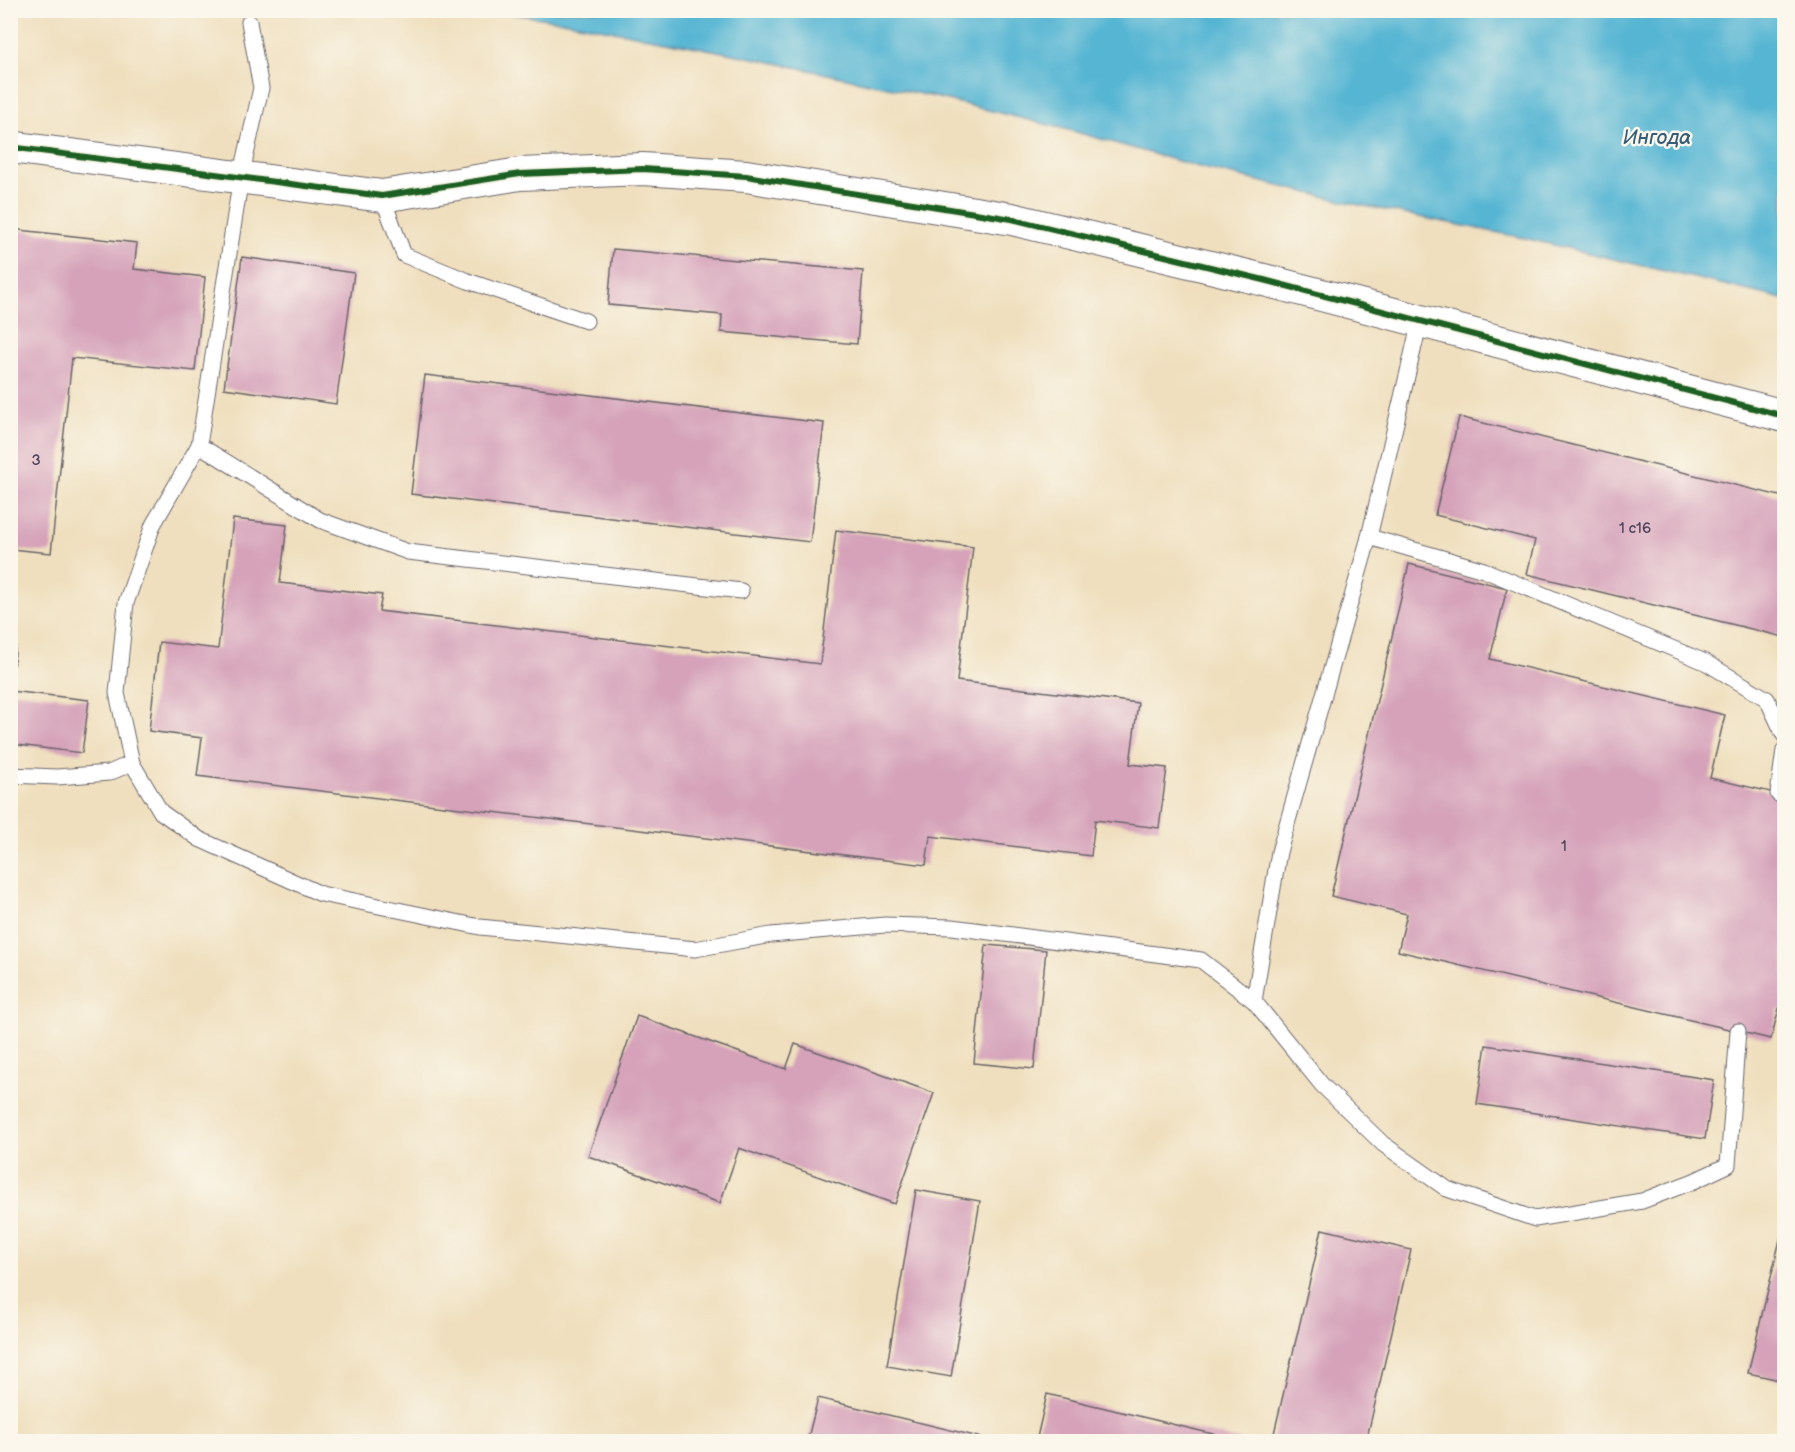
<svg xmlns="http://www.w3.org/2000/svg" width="1795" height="1452" font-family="'Balsamiq Sans',sans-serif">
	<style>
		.water { fill: #55b5d3; stroke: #3c6c87; stroke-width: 1.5 }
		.building { fill: #d5a2b9 }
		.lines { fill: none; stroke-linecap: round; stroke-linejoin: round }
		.lane-casing { stroke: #6a6469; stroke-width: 17 }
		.street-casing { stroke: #6a6469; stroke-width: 34 }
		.lane { stroke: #fff; stroke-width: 15 }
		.street { stroke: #fff; stroke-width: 32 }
		.cycleway-casing { stroke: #fbf7ec; stroke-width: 10 }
		.cycleway { stroke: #1b5e20; stroke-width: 6 }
		.labels { text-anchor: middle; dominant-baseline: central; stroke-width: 5; stroke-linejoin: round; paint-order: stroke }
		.number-label { font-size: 15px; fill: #4f425a }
		.water-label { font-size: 20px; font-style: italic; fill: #365d78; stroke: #fbf7ec }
	</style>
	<rect width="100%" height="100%" fill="#fbf7ec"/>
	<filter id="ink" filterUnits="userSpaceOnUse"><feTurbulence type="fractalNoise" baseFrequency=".0167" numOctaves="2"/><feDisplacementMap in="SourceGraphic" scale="12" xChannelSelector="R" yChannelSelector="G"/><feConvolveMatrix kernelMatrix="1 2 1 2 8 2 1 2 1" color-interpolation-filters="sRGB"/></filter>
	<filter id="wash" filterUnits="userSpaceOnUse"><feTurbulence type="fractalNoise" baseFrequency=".008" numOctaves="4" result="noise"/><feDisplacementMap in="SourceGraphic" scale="24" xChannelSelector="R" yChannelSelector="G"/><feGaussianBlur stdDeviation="1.35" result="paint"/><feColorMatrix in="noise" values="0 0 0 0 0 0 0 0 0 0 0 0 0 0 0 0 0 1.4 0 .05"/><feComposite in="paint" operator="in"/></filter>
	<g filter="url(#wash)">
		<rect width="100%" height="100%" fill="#efdfbe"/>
		<path class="water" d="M493,11H1784V299L1524,238L1355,204L1199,167L1069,130L939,98L748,57L568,22Z"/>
		<g id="blocks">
			<g class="building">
				<path d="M10,229L137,243L134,269L205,277L195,371L72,358L51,553L10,549Z"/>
				<path d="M613,249L863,271L857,344L721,332L722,315L608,305Z"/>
				<path d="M242,257L354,273L336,404L224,388Z"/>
				<path d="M425,375L824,423L810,542L411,494Z"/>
				<path d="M1459,417L1784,497V637L1527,574L1535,540L1435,515Z"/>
				<path d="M233,519L287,525L280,583L382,595L379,611L820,664L836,530L973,547L957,681L1138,703L1130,764L1167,768L1159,828L1095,820L1091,856L930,836L926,865L197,776L202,738L149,731L159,642L218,649Z"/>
				<path d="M1409,564L1507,588L1490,659L1725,715L1710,778L1784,795V1009L1779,1008L1771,1039L1398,951L1407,914L1331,896Z"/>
				<path d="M10,627L18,628L12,677H10Z"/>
				<path d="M10,691L89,700L82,753L10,744Z"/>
				<path d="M986,945L1046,950L1034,1069L974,1063Z"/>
				<path d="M637,1016L786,1069L795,1044L934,1093L895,1204L739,1148L720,1203L588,1156Z"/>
				<path d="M1486,1045L1714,1080L1705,1139L1477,1104Z"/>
				<path d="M916,1190L980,1201L951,1377L887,1366Z"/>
				<path d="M1784,1223V1381L1748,1373Z"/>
				<path d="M1322,1229L1411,1250L1366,1442H1272Z"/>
				<path d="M1047,1394L1242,1441L1241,1442H1036Z"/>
				<path d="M818,1398L996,1441V1442H807Z"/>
			</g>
		</g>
	</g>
	<g filter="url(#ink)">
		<use href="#blocks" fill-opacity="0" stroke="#6a6469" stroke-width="1.5"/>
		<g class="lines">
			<defs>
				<g id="lane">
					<path d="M249,22L261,88L241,177L199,445L320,520L408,552L741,591"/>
					<path d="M382,196L404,255L468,281L586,321"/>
					<path d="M199,445L153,525L126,603L117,693L132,763L161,812L199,839L321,894L480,927L695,949L771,935L885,925L952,927L1201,960L1254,1001L1322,1085L1383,1144L1447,1189L1535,1219L1642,1201L1694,1181L1728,1165L1738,1031"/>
					<path d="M1369,537L1484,570L1705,662L1767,699L1784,735"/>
					<path d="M10,775L57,777L109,773L132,763"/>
					<path d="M1778,794L1784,750"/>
					<path d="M1254,1001L1279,852L1369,537L1420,321"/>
				</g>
				<path id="street" d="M10,147L382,196L520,174L643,169L746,176L1012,219L1264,280L1784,416"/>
			</defs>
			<use href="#lane" class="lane-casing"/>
			<use href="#street" class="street-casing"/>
			<use href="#lane" class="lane"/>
			<use href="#street" class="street"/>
			<defs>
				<path id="cycleway" d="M10,147L382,196L520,174L643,169L746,176L1012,219L1264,280L1784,416"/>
			</defs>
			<use href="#cycleway" class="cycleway-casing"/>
			<use href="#cycleway" class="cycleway"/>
		</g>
	</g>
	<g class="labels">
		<g class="number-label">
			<text x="36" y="460">3</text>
			<text x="1635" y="528">1 с16</text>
			<text x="1564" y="846">1</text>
		</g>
		<g class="water-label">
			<text x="1657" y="138">Ингода</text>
		</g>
	</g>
	<rect width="1795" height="1452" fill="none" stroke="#fbf7ec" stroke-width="36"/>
</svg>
